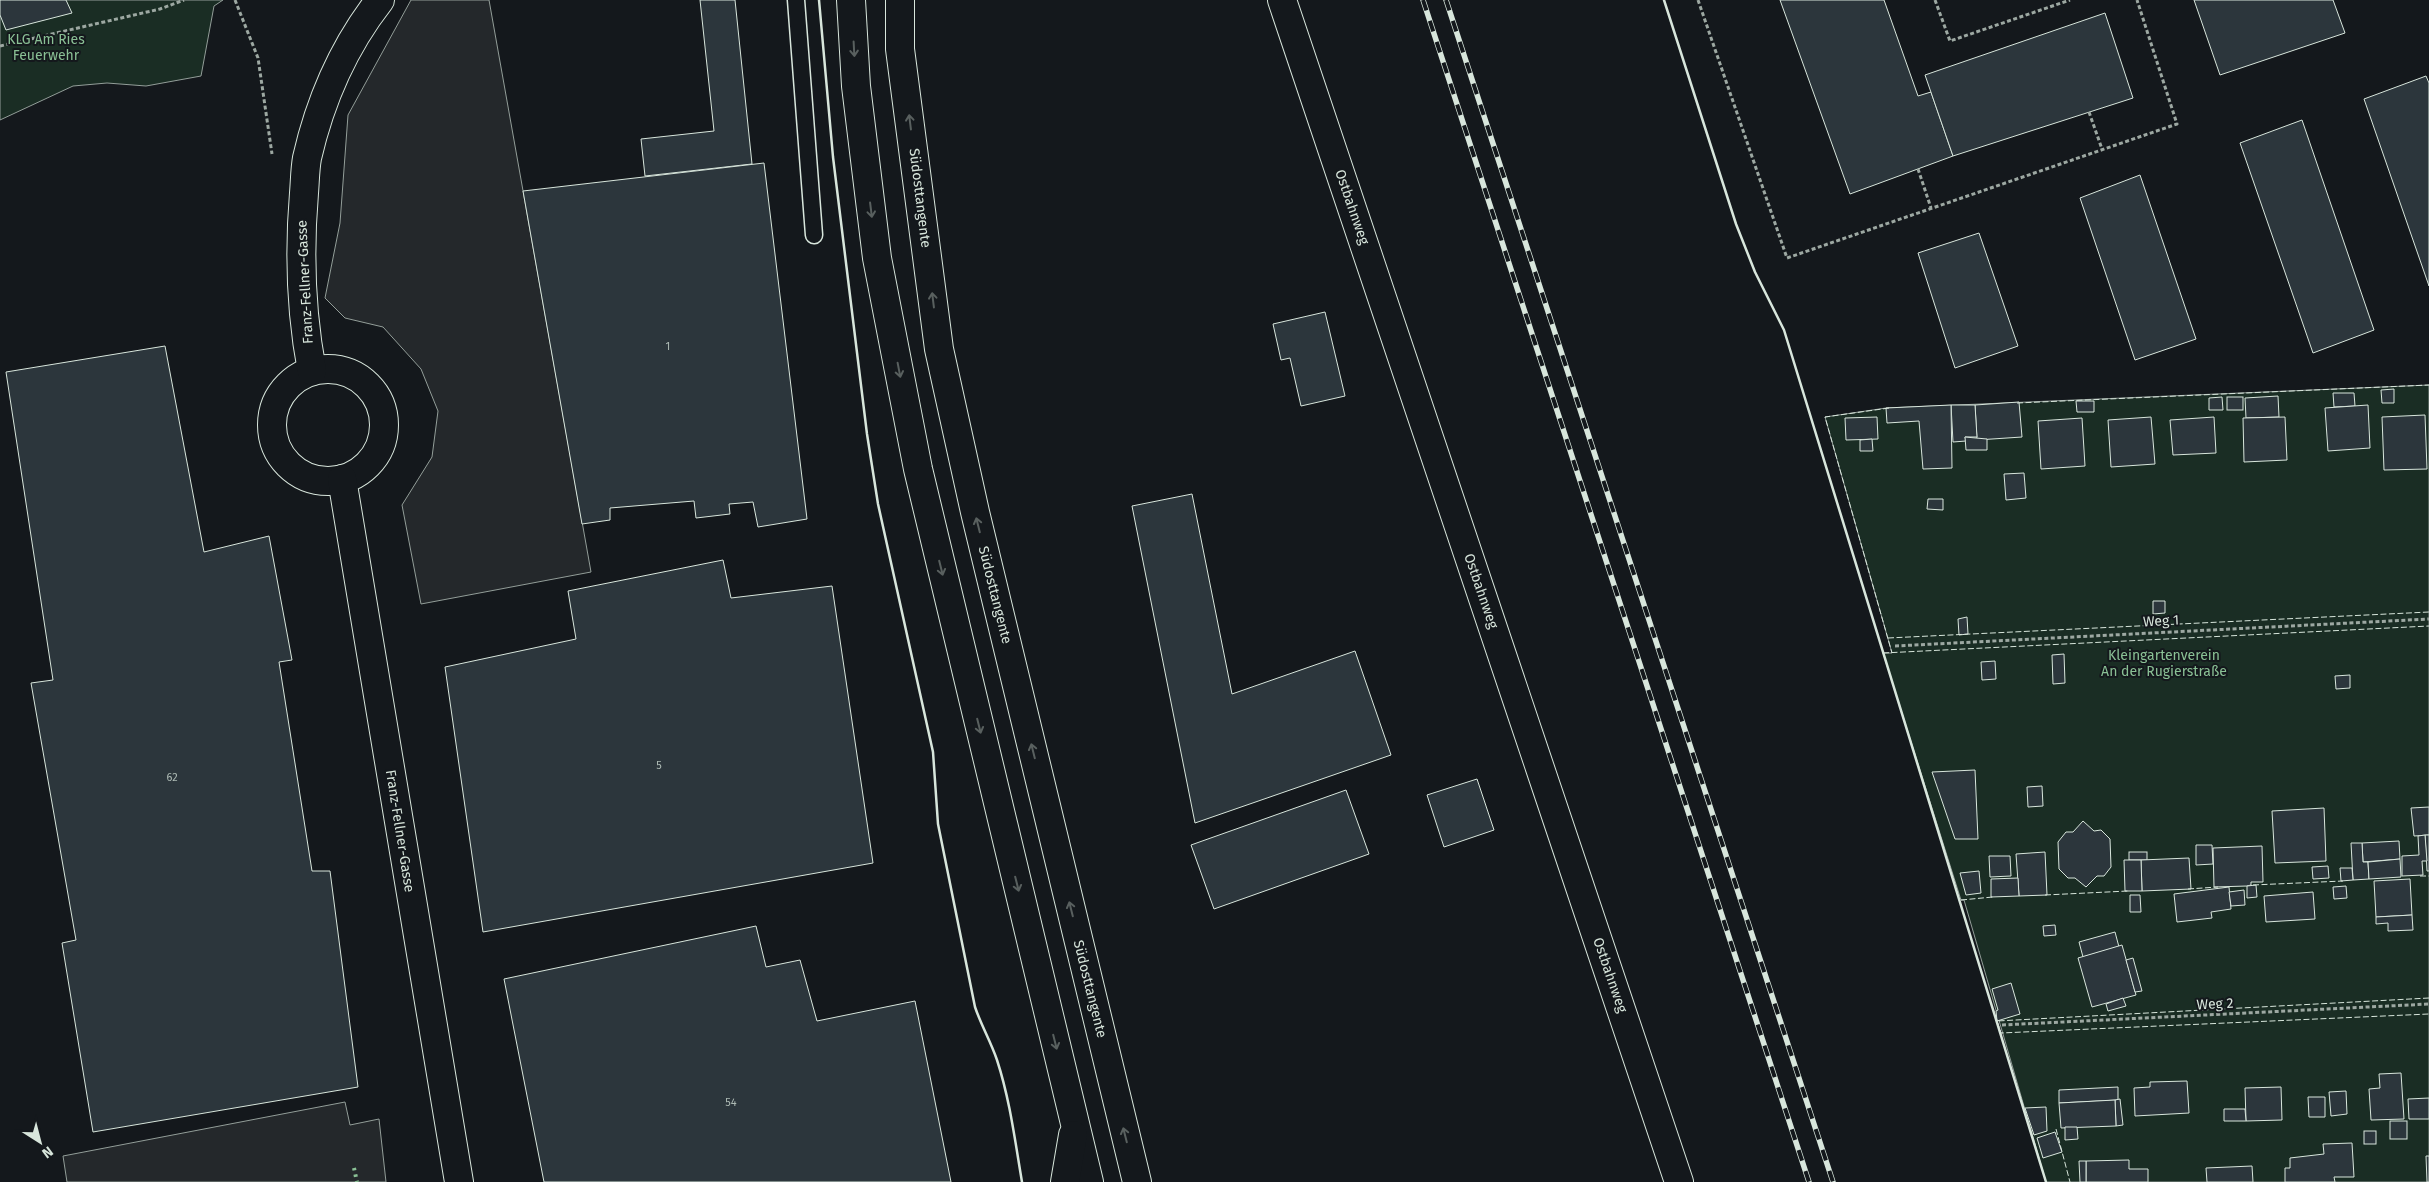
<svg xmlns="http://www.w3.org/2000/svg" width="2429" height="1182" font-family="'Fira Sans',sans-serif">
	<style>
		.green { fill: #1a2d24; stroke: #939e99 }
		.parking { fill: #24282b; stroke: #939e99 }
		.building { fill: #2c363c; stroke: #d8e6dc }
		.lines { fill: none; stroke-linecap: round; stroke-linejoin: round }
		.service-casing { stroke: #d8e6dc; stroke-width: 19 }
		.minor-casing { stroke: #d8e6dc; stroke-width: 30 }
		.motorway-casing { stroke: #d8e6dc; stroke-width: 30 }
		.path { stroke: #9da8a2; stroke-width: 3; stroke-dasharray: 4 2.5; stroke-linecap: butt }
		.service { stroke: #14181c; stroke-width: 16 }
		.minor { stroke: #14181c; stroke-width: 28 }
		.motorway { stroke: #14181c; stroke-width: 28 }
		.rail-casing { stroke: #d8e6dc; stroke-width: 5.5 }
		.rail { stroke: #14181c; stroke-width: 4; stroke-dasharray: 11; stroke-linecap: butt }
		.hedge { stroke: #8ac095; stroke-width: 4; stroke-dasharray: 2.5 4; stroke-linecap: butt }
		.fence { stroke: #d8e6dc; stroke-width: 1; stroke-dasharray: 6 2.5; stroke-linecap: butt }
		.wall { stroke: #d8e6dc; stroke-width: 2.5 }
		.oneway { stroke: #59605f }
		.labels { text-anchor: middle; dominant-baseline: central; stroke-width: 4; stroke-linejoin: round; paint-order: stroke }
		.number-label { font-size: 11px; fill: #adbab4 }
		.park-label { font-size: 14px; fill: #8ac095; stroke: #14181c }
		.street-label { font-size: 14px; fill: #d8e6dc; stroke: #14181c }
	</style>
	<rect width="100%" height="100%" fill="#14181c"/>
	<g class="green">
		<path d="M0,0H223L214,6L201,76L146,86L107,83L73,86L0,120Z"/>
		<path d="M2429,385V1182H2046L1964,900H1961L1883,653H1892L1825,417L1886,408Z"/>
	</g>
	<g class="parking">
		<path d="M411,0H489L591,572L421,604L402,505L432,457L438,411L421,369L383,327L345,318L325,298L340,223L348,115Z"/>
		<path d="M345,1102L350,1125L379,1119L386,1182H67L63,1156Z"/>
	</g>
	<g class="building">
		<path d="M0,0H66L72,13L6,30L0,15Z"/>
		<path d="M700,0H735L752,164L645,176L641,139L714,131Z"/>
		<path d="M1780,0H1884L1918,96L1931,92L1953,156L1850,194Z"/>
		<path d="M2194,0H2333L2345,33L2220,75Z"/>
		<path d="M2105,13L2133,98L1953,156L1925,75Z"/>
		<path d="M2426,76L2429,83V286L2364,99Z"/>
		<path d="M2302,120L2374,330L2313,353L2240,143Z"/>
		<path d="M764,163L807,519L758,527L753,502L729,504L730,514L696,518L694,501L610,508V520L582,524L523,191Z"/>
		<path d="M2140,175L2196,339L2135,360L2080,198Z"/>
		<path d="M1979,233L2018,346L1955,368L1918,253Z"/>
		<path d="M1325,312L1345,396L1301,406L1290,358L1281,360L1273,324Z"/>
		<path d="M165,346L204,552L269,536L292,660L279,662L312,871H330L358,1087L93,1132L62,943L76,940L31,683L53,680L6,372Z"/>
		<path d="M2394,389V403H2382L2381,390Z"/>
		<path d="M2333,393H2354L2355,406L2334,407Z"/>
		<path d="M2278,396L2279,417L2246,418L2245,398Z"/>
		<path d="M2222,397L2223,410H2209V398Z"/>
		<rect x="2227" y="397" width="16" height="13"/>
		<path d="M2076,401H2094V412H2077Z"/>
		<path d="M2019,402L2022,437L1977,440L1975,405Z"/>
		<path d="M1951,405H1975L1977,437H1965L1966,441L1953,442Z"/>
		<path d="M1951,405L1952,468L1923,469L1919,421L1887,423L1886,408Z"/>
		<path d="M2368,405L2370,448L2328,451L2325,408Z"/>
		<path d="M2425,415L2427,469L2384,470L2382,417Z"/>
		<path d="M1877,417L1878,439L1846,440L1845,418Z"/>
		<path d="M2151,417L2155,464L2111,467L2108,420Z"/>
		<path d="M2214,417L2216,453L2173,455L2170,420Z"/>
		<path d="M2285,417L2287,460L2244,462L2243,418Z"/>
		<path d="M2082,418L2085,466L2041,469L2038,421Z"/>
		<path d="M1965,437L1987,439V450H1966Z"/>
		<path d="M1872,439L1873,451H1860V440Z"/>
		<path d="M2024,473L2026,498L2006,500L2004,474Z"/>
		<path d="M1192,494L1232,694L1355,651L1391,755L1195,823L1132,506Z"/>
		<path d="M1928,499H1943V510L1927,509Z"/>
		<path d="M723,560L731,598L832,586L873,863L483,932L445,667L576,639L568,591Z"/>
		<path d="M2153,601H2165V613L2153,614Z"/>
		<path d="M1967,617L1968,634L1959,635L1958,619Z"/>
		<path d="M2064,654L2065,683L2053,684L2052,655Z"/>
		<path d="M1995,661L1996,679L1982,680L1981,662Z"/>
		<path d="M2350,675V688L2336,689L2335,676Z"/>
		<path d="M1975,770L1978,839H1955L1932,772Z"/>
		<path d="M1477,779L1494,830L1444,847L1427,795Z"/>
		<path d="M2042,786L2043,806L2028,807L2027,787Z"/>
		<path d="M1346,790L1369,854L1214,909L1191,845Z"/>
		<path d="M2429,807V835L2414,836L2411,808Z"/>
		<path d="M2324,808L2326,861L2275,863L2272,811Z"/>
		<path d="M2083,821L2094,831L2101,830L2110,839L2111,867L2104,876H2097L2086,887L2075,878H2068L2059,869L2058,842L2066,832H2073Z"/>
		<path d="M2425,835H2429V871H2427Z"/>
		<path d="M2425,835L2427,861H2422L2423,875L2402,876V856L2419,855L2418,836Z"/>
		<path d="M2399,841L2400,859L2363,862L2362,843Z"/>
		<path d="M2351,843H2362L2363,862H2368L2369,879L2353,880Z"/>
		<path d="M2196,845H2212L2213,864L2196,865Z"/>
		<path d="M2262,846L2263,882H2251V885L2247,886L2214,887L2213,848Z"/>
		<path d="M2045,852L2047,895L2019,896L2016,854Z"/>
		<rect x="2129" y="852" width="18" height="8"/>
		<path d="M1989,856H2010L2011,876L1990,877Z"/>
		<path d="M2189,858L2191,889L2142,891L2141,860Z"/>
		<path d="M2400,859L2401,877L2369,879L2368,862Z"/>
		<path d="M2124,860H2141L2142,891H2125Z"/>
		<path d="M2328,866L2329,878L2313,879L2312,867Z"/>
		<path d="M2340,868H2352L2353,880L2341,881Z"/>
		<path d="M1979,871L1981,893L1966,895L1960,873Z"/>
		<path d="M2018,878L2019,896L1991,897V879Z"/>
		<path d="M2410,879L2412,915L2376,917L2374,881Z"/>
		<path d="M2256,885L2257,897L2247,898V886Z"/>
		<path d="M2346,886L2347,898L2334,899L2333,887Z"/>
		<path d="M2229,887L2231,909L2211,912L2212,918L2177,922L2174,894Z"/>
		<path d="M2244,890L2245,905L2231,906L2229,892Z"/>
		<path d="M2313,892L2315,919L2266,922L2264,896Z"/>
		<path d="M2130,895H2140L2141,912H2130Z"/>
		<path d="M2412,915L2413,930L2388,931V923L2376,924V917Z"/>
		<path d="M2055,925L2056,935L2044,936L2043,926Z"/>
		<path d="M756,926L766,967L800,960L817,1021L915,1001L951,1182H544L504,979Z"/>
		<path d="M2115,932L2119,947L2083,957L2079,942Z"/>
		<path d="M2122,945L2136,995L2092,1007L2078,958Z"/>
		<path d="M2133,958L2142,991L2135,992L2126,960Z"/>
		<path d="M2011,983L2020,1014L1997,1021L1996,1011L1998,1010L1992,989Z"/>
		<path d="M2123,998L2126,1006L2108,1011L2106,1004Z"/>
		<path d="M2401,1073L2404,1119L2371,1120L2369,1089L2380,1088L2379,1074Z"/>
		<path d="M2187,1081L2189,1113L2135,1116L2134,1088L2150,1087V1082Z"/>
		<path d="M2118,1087V1100L2059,1103V1090Z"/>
		<path d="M2281,1087L2282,1120L2246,1121L2245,1088Z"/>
		<path d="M2346,1091L2347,1114L2331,1116L2329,1092Z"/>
		<path d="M2308,1097H2325V1117H2309Z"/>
		<path d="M2429,1098V1119H2409L2408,1099Z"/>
		<path d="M2120,1099L2123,1125L2116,1126L2115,1100Z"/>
		<path d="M2115,1100L2116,1126L2061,1128L2059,1103Z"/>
		<path d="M2046,1107L2047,1131L2034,1135L2025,1108Z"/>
		<path d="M2224,1109H2245L2246,1121H2224Z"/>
		<rect x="2390" y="1121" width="17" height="18"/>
		<path d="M2065,1127H2077L2078,1139L2065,1140Z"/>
		<rect x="2364" y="1131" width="12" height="13"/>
		<path d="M2055,1132L2062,1152L2043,1158L2037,1138Z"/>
		<path d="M2352,1143L2354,1177H2334L2335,1182H2285V1168H2290V1158L2324,1154L2323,1144Z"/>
		<path d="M2426,1156H2429V1182H2427Z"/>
		<path d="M2129,1160V1169H2148V1182H2086V1161Z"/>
		<path d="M2079,1161H2086V1182H2080Z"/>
		<path d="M2252,1166L2253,1182H2207L2206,1168Z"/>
	</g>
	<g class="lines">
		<defs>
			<path id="service" d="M796,0L814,235"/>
			<g id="minor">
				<path d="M1282,0L1679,1182"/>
				<circle cx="328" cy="425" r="56"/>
				<path d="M312,371C301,313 299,252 304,193C305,181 305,169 307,158C320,101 344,46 380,0"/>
				<path d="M342,479L459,1182"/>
			</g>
			<g id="motorway">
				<path d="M851,0L856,86L877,258L918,469L1089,1182"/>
				<path d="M900,0V49L939,349L975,512L1137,1182"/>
				<path d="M1065,1182L1073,1135"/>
			</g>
		</defs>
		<use href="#service" class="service-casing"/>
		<use href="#minor" class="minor-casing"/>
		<use href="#motorway" class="motorway-casing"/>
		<g class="path">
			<path d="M235,0L258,58L272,154"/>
			<path d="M1698,0L1787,258L2177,124L2137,0"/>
			<path d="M1935,0L1950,41L2070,0"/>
			<path d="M0,46L160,9L184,0"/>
			<path d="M2089,112L2102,149"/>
			<path d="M1918,169L1931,208"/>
			<path d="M1895,646L2429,619"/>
			<path d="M2002,1025L2429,1004"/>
		</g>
		<use href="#service" class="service"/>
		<use href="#minor" class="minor"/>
		<use href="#motorway" class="motorway"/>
		<defs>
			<g id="rail">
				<path d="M1423,0L1809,1182"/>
				<path d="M1446,0L1833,1182"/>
			</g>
		</defs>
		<use href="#rail" class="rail-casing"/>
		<use href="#rail" class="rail"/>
		<path class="hedge" d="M354,1168L357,1182"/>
		<g class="fence">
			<path d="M2017,403L2429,385"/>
			<path d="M1889,408L1825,417L1892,653"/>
			<path d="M1888,638L2429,612"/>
			<path d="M1883,653L2429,626"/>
			<path d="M2420,876H2429"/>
			<path d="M2253,885L2343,881"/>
			<path d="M2188,889L2218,887"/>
			<path d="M2045,895L2128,891"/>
			<path d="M1961,900L1993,897"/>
			<path d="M2429,998L1997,1021L2001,1033L2429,1014"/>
			<path d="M2056,1129L2070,1182"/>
		</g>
		<g class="wall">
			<path d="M819,0L833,157L867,434L878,504L933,752L938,824L975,1007C981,1025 991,1042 997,1060C1010,1100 1015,1141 1022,1182"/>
			<path d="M1664,0L1736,224L1755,272L1784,330L2046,1182"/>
		</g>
	</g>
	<defs><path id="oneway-shaft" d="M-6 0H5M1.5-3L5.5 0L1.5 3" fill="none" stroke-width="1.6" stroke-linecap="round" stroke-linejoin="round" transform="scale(1.25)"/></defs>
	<g class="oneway">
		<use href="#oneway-shaft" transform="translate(854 49) rotate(87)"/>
		<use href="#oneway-shaft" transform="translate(910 122) rotate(-97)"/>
		<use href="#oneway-shaft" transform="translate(871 210) rotate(83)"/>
		<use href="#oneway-shaft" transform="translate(933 300) rotate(-97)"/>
		<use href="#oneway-shaft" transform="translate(899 370) rotate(79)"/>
		<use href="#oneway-shaft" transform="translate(978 525) rotate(-104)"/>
		<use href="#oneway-shaft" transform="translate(941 568) rotate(76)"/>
		<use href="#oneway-shaft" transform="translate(979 726) rotate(76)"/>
		<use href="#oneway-shaft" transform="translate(1033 751) rotate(-104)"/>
		<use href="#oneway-shaft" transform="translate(1017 884) rotate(76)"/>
		<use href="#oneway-shaft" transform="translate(1071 909) rotate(-104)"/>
		<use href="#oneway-shaft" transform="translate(1055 1042) rotate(76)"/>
		<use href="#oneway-shaft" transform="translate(1125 1135) rotate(-104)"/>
	</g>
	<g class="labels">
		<g class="number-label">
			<text x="668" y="346">1</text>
			<text x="659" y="765">5</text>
			<text x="172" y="777">62</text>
			<text x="731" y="1102">54</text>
		</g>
		<g class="park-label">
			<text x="46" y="39">KLG Am Ries<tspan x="46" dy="16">Feuerwehr</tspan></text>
			<text x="2164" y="655">Kleingartenverein<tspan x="2164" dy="16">An der Rugierstraße</tspan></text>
		</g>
		<g class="street-label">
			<text transform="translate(920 198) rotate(83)">Südosttangente</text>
			<text transform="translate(1352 207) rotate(71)">Ostbahnweg</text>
			<text transform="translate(305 282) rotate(-93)">Franz-Fellner-Gasse</text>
			<text transform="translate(1481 591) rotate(71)">Ostbahnweg</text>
			<text transform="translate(995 595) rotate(76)">Südosttangente</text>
			<text transform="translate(2161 621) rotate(-3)">Weg 1</text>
			<text transform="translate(400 831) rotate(81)">Franz-Fellner-Gasse</text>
			<text transform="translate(1610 975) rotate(71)">Ostbahnweg</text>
			<text transform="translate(1090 989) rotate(76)">Südosttangente</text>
			<text transform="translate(2215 1004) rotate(-3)">Weg 2</text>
		</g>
	</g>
	<g transform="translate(40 1142) rotate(144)" stroke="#14181c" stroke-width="4" paint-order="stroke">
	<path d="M0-4L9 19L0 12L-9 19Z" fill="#d8e6dc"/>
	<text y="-8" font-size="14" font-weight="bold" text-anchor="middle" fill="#d8e6dc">N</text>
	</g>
</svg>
